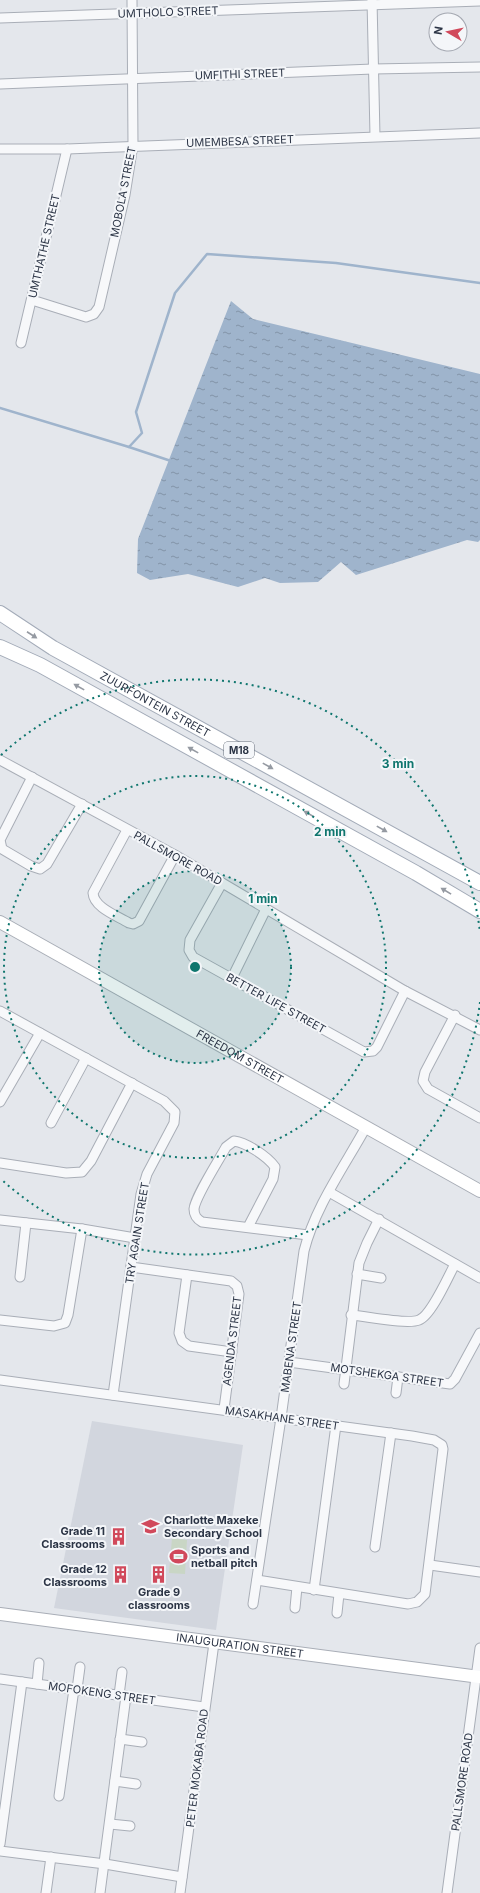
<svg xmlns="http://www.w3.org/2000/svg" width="480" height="1893" font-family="Inter,sans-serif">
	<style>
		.built { fill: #d2d6de }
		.grass { fill: #c9d6c5 }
		.water { fill: url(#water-ripples) }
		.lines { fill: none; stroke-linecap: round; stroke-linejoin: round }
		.stream { stroke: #9fb4cc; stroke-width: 2.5 }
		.street-casing { stroke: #a9aeb7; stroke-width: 11 }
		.secondary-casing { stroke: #a9aeb7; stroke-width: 14 }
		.primary-casing { stroke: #a3abb8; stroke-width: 16 }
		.street { stroke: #f7f8fa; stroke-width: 9 }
		.secondary { stroke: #fff; stroke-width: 12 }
		.primary { stroke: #fff; stroke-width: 14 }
		.oneway { fill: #959aa2 }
		.ring { fill: none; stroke: #0f766e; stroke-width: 2; stroke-dasharray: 2 4 }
		.labels { text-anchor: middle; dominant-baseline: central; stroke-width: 4; stroke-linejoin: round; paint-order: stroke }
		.shield { fill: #f4f6f9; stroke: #676e7b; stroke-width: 1 }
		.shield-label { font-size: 10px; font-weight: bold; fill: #2b3445 }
		.street-label { font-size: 11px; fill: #2b3445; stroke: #f4f6f9 }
		.poi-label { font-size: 11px; font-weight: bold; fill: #2b3445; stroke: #f4f6f9; text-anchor: start }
		.centre { fill: #0f766e; stroke: #f4f6f9; stroke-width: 2 }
		.ring-label { font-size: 12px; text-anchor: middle; font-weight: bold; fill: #0f766e; stroke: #f4f6f9; stroke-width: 4; stroke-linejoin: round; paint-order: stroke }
	</style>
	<defs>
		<pattern id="water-ripples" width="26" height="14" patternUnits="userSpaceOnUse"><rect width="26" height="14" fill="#9fb4cc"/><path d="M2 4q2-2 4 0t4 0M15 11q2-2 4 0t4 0" fill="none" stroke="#8293a7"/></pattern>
	</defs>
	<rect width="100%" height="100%" fill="#e4e7ec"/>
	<path class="built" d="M92,1421L243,1445L216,1630L54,1608Z"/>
	<path class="grass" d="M172,1538L187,1540L185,1574L169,1573Z"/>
	<path class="water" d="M231,301L253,319L480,374V540L478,542L467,540L356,575L341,562L318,582L280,583L265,578L238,587L188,574L150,580L137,573L138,539Z"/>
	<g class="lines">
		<g class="stream">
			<path d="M0,408L129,447L142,433L136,412L175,293L207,254L336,263L480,283"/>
			<path d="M129,447L171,461"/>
		</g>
		<defs>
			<g id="street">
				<path d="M372,0L375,136"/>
				<path d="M0,18L480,1"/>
				<path d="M0,84L373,69L480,67"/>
				<path d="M0,149H67L480,133"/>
				<path d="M32,300L86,317L94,314L99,307L125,195L133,145L132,0"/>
				<path d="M21,343L67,149"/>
				<path d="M0,760L175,855L405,991L480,1030"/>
				<path d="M32,777L0,840L2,849L31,866L40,869L47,864L82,804"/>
				<path d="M127,830L93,893C94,908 118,916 129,923L133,924L139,921L175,855"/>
				<path d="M222,883L190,940L189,950L193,957L364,1052L373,1051L377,1047L405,991"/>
				<path d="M232,978L266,909"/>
				<path d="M0,1011L164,1101L175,1112L174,1123L147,1174L141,1194L113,1395"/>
				<path d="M455,1015L425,1072L423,1081L428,1089L480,1118"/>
				<path d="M0,1102L40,1033"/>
				<path d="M51,1123L86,1058"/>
				<path d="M0,1163L66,1173L82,1172L91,1161L132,1083"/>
				<path d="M329,1192L480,1278"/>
				<path d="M0,1220L82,1229L135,1238"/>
				<path d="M248,1227L273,1179L275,1167C267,1156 247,1143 234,1141L226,1147C219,1160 195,1197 194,1209C194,1216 197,1219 202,1222L308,1235"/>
				<path d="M131,1267L231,1281L237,1286L239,1294L224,1409"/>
				<path d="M357,1274L381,1278"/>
				<path d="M187,1275L179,1333L182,1341L189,1346L232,1352"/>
				<path d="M20,1277L26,1223"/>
				<path d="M351,1315C366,1316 407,1325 419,1320C431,1316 448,1277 455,1264"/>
				<path d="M0,1320L54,1326L65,1323L68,1315L82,1229"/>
				<path d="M289,1362L450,1384L455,1379L480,1333"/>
				<path d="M0,1380L412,1436L434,1440L442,1445L443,1449L425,1594L417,1602L408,1604L257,1580"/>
				<path d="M344,1384L359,1263L367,1243L379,1219"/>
				<path d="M396,1393L398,1377"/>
				<path d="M375,1547L391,1433"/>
				<path d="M430,1565L480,1572"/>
				<path d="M314,1590L336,1425"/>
				<path d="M253,1604L281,1418L304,1251C315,1207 344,1167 366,1127"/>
				<path d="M295,1608L297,1587"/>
				<path d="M337,1613L339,1594"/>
				<path d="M0,1679L204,1707"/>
				<path d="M37,1684L39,1663"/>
				<path d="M77,1689L80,1667"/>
				<path d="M119,1695L122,1672"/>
				<path d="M120,1739L142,1742"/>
				<path d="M115,1781L136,1784"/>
				<path d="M59,1796L74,1689"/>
				<path d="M110,1824L130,1826"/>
				<path d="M0,1844L22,1682"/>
				<path d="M0,1851L105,1864L182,1877"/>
				<path d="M46,1893L51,1857"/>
				<path d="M100,1893L126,1696"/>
				<path d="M180,1893L214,1643"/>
				<path d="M447,1893L480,1648"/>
			</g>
			<g id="secondary">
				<path id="s1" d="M0,922L480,1191"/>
				<path id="s2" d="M0,1614L480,1677"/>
			</g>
			<g id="primary">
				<path id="s3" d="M0,613L53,648L480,883"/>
				<path d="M0,647L40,665L416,873L480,911"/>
			</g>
		</defs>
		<use href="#street" class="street-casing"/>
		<use href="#secondary" class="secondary-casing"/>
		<use href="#primary" class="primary-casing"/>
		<use href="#street" class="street"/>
		<use href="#secondary" class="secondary"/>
		<use href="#primary" class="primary"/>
	</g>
	<defs><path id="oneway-solid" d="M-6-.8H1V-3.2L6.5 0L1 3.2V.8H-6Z"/></defs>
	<g class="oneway">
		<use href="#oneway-solid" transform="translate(32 635) rotate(33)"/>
		<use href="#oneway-solid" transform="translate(79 687) rotate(-151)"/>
		<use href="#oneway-solid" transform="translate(193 750) rotate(-151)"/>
		<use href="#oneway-solid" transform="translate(268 766) rotate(29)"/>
		<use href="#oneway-solid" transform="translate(309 814) rotate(-151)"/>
		<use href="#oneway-solid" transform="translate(382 829) rotate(29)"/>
		<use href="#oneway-solid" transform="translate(446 891) rotate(-149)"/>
	</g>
	<circle cx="195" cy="967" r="96" fill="#0f766e" fill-opacity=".12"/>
	<g class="ring">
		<circle cx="195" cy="967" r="96"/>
		<circle cx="195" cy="967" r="191"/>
		<path d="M480 1002A287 287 0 0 1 1 1179M1 755A287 287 0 0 1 480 932"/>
	</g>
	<defs>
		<symbol id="school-bare" viewBox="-9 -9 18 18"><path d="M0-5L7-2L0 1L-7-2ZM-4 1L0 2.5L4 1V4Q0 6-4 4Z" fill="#d1495b" stroke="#f4f6f9" stroke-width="2.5" paint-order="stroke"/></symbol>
		<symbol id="building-bare" viewBox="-9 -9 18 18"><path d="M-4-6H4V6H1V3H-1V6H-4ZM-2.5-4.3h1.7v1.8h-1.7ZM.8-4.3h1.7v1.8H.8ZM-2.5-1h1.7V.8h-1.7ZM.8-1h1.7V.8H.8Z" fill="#d1495b" stroke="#f4f6f9" stroke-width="2.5" paint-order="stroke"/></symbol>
		<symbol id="stadium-bare" viewBox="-9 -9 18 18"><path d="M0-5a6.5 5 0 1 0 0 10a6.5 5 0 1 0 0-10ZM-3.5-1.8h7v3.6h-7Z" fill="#d1495b" stroke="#f4f6f9" stroke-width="2.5" paint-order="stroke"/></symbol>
	</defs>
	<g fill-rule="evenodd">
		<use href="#school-bare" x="138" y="1514" width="25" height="25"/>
		<use href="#building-bare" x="106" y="1524" width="25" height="25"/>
		<use href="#stadium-bare" x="166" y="1544" width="25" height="25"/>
		<use href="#building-bare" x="146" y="1562" width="25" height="25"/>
		<use href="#building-bare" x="108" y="1562" width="25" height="25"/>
	</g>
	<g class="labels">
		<rect class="shield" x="224" y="742" width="30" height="16" rx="3"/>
		<g class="shield-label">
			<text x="239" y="750">M18</text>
		</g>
		<g class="street-label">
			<text transform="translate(168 12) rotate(-2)">UMTHOLO STREET</text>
			<text transform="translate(240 74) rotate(-2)">UMFITHI STREET</text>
			<text transform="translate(240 141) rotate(-2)">UMEMBESA STREET</text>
			<text transform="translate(123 192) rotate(-79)">MOBOLA STREET</text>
			<text transform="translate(44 246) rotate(-77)">UMTHATHE STREET</text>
			<text stroke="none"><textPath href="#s3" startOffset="180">ZUURFONTEIN STREET</textPath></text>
			<text transform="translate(178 858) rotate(29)">PALLSMORE ROAD</text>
			<text transform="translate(276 1003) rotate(29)">BETTER LIFE STREET</text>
			<text stroke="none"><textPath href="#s1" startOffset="275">FREEDOM STREET</textPath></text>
			<text transform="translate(137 1233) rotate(-81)">TRY AGAIN STREET</text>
			<text transform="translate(232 1341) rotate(-83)">AGENDA STREET</text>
			<text transform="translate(291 1347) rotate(-82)">MABENA STREET</text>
			<text transform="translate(387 1375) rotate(8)">MOTSHEKGA STREET</text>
			<text transform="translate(282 1418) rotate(8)">MASAKHANE STREET</text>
			<text stroke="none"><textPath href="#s2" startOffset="242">INAUGURATION STREET</textPath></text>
			<text transform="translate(102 1693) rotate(8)">MOFOKENG STREET</text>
			<text transform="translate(197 1768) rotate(-83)">PETER MOKABA ROAD</text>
			<text transform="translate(462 1782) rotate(-82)">PALLSMORE ROAD</text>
		</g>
		<g class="poi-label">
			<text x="164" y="1520">Charlotte Maxeke<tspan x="164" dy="13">Secondary School</tspan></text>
			<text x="105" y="1531" text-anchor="end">Grade 11<tspan x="105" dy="13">Classrooms</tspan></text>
			<text x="191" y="1550">Sports and<tspan x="191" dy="13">netball pitch</tspan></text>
			<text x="107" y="1569" text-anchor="end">Grade 12<tspan x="107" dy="13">Classrooms</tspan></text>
			<text x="159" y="1592" text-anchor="middle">Grade 9<tspan x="159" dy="13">classrooms</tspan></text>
		</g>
	</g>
	<circle cx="195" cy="967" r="6" class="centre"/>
	<g class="ring-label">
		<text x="398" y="768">3 min</text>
		<text x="330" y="836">2 min</text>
		<text x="263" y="903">1 min</text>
	</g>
	<g transform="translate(448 32) rotate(279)"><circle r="19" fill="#f4f6f9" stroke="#a4a8b1"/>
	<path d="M0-3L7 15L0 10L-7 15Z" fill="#d1495b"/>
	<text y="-6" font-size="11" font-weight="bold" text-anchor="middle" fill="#2b3445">N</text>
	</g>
</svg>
